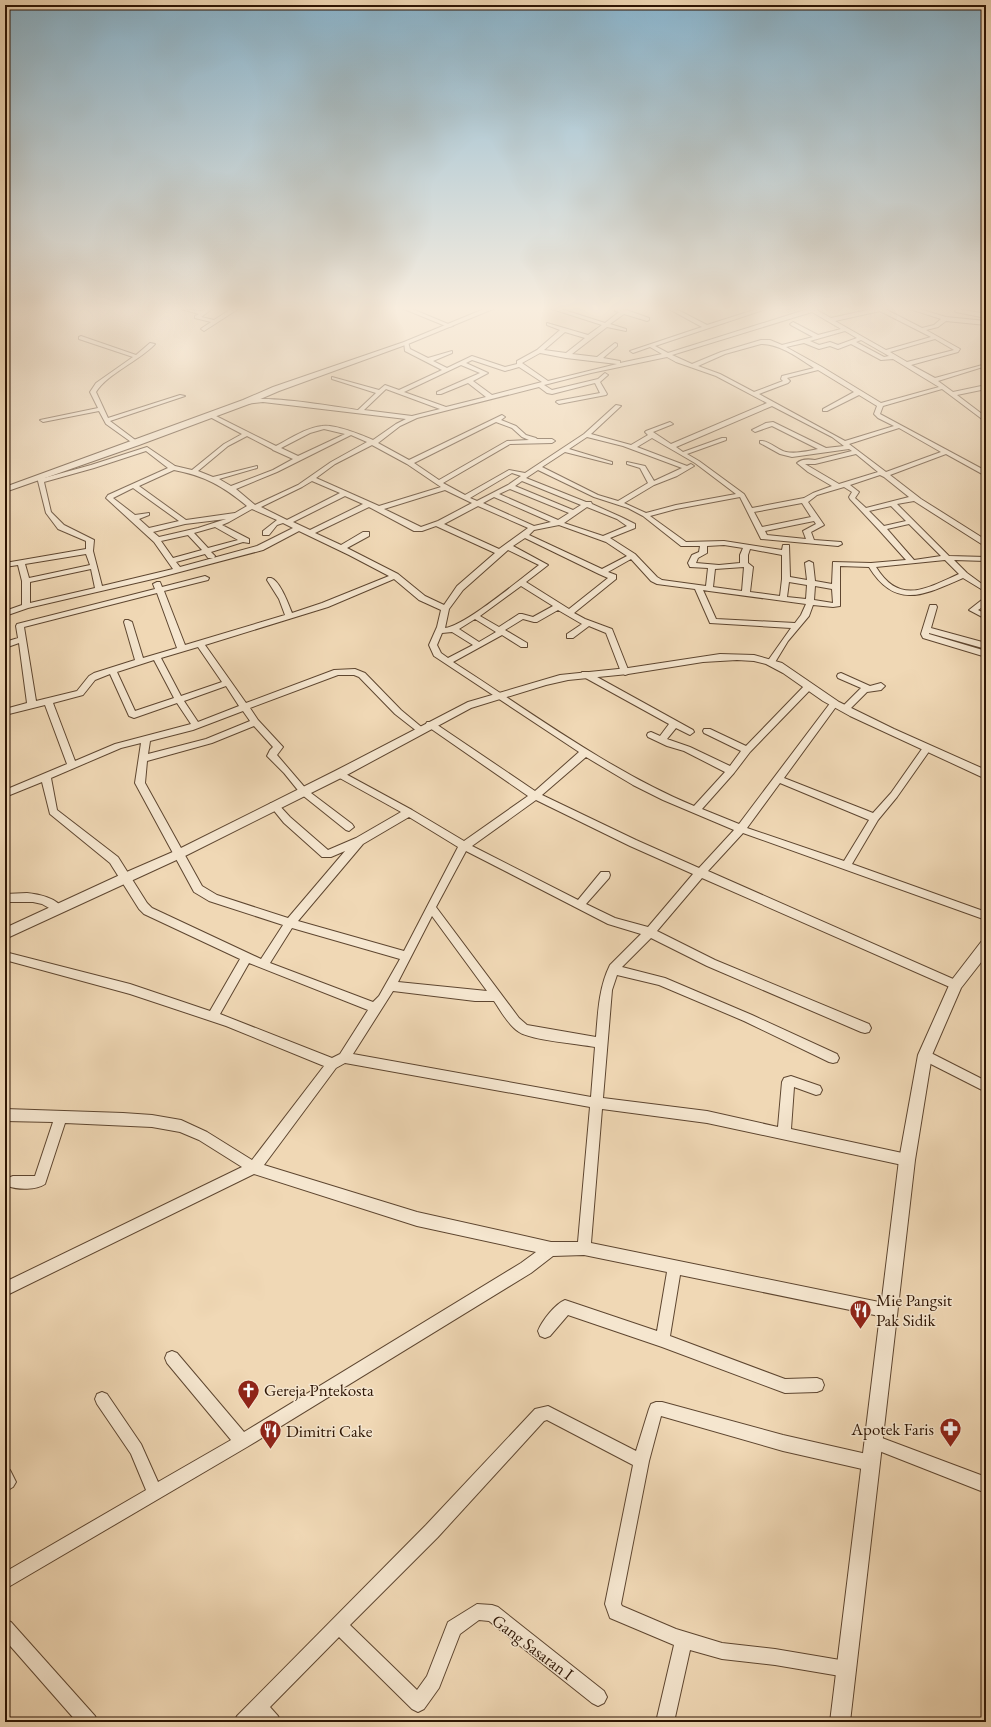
<svg xmlns="http://www.w3.org/2000/svg" width="991" height="1727" font-family="'EB Garamond',serif">
	<style>
		.lines { fill: none; stroke-linecap: round; stroke-linejoin: round }
		.minor-casing { stroke: #5e4630; stroke-width: 2 }
		.tertiary-casing { stroke: #5e4630; stroke-width: 2 }
		.minor { fill: #f5e6cf; fill-rule: evenodd }
		.tertiary { fill: #f5e6cf; fill-rule: evenodd }
		.labels { text-anchor: middle; dominant-baseline: central; stroke-width: 3; stroke-linejoin: round; paint-order: stroke }
		.near-poi-label { font-size: 17px; fill: #2e1504; stroke: #f5e6cf; text-anchor: start }
		.near-street-label { font-size: 17px; fill: #2e1504; stroke: #f5e6cf }
	</style>
	<rect width="100%" height="100%" fill="#f0d8b5"/>
	<filter id="stains"><feTurbulence type="fractalNoise" baseFrequency=".005" numOctaves="4"/><feColorMatrix values="0 0 0 0 .2 0 0 0 0 .09 0 0 0 0 .02 0 0 0 .5 -.17"/></filter>
	<radialGradient id="worn" r=".72"><stop offset=".6" stop-color="#630" stop-opacity="0"/><stop offset="1" stop-color="#630" stop-opacity=".3"/></radialGradient>
	<g class="lines">
		<defs>
			<g id="minor">
				<path d="M181,309L202,311L205,309H212L201,317L214,320L231,309H238L204,331L201,329L202,328L211,322L195,318V316L199,314Z"/>
				<path d="M404,309H412L453,326L448,327Z"/>
				<path d="M552,309H561L605,323L619,312L615,311V309L626,310L649,318V320L647,321L624,314L610,324L626,329V331L607,327L572,354L597,357L615,343L617,344V346L603,358L620,361V363L662,354L650,347L633,353L630,351L702,327L669,309H676L707,325L757,309H766L655,346L668,353L808,309H815L831,318L872,309H885L922,328L934,325L941,319L910,309H919L946,317L986,321V325L946,321L938,327L926,330L960,349L958,352L911,365L935,378L986,364V366L938,381L953,392L986,385V389L957,395L986,417V422L942,389L883,406L880,414L986,471V476L984,475L946,454L890,475L921,499L986,540V545H983L914,501L897,504L949,556L986,557V561L954,560L967,573L986,587V592L963,578C926,594 896,611 869,567L840,566V606L833,607L813,605L809,616L788,641L774,664L771,665L767,662L791,628L710,623L695,589L657,584L651,581L631,559L608,572L616,575V579L574,613L585,619L612,629L629,672L628,674L625,675L621,672L606,633L589,626L573,638H567V634L582,624L558,610L537,622H534L523,619L505,630L527,643V647H521L502,635L453,662C531,712 608,770 694,806L725,772L684,751L667,746L648,737L647,735L648,733L651,732L660,736L669,724L582,676L581,674L582,672H588L693,730L694,732L690,735L676,728L667,739L690,747L730,766L741,751L704,733L703,731L704,729H710L746,746L806,684H812L813,686L812,688L750,752L734,773L702,809L739,824L831,702H837L838,704L784,778L873,813L891,793L924,746H930L932,748L930,750L897,797L878,820L852,864L986,912V920L743,833L708,871L960,982L962,985L960,988L956,990L952,988L702,878L657,931L715,960L869,1024L871,1028L869,1032L865,1033L861,1032L707,966L651,938L622,967L665,978L752,1015L837,1054L839,1058L837,1062L833,1063L829,1062L744,1021L659,985L617,975L612,990L603,1098L707,1111L778,1127L782,1082L784,1078L791,1076L820,1086L822,1090L820,1094L816,1095L794,1087L791,1129L907,1154L911,1156L913,1160L911,1164L907,1166L707,1123L602,1109L591,1243L889,1304L894,1306L896,1311L894,1316L889,1318L680,1275L670,1336L785,1379L817,1378L822,1380L824,1385L822,1390L817,1392L785,1393L662,1347L568,1315L550,1336L545,1338L540,1336L538,1331C542,1321 555,1304 565,1300L657,1331L667,1272L584,1255L553,1256L531,1273L247,1447L5,1589V1572L146,1490L131,1454L97,1404L95,1399L97,1394L102,1392L107,1394L141,1444L158,1482L231,1440L167,1363L165,1358L167,1353L172,1351L177,1353L244,1432L521,1263L536,1252L417,1226L254,1174L5,1296V1282L242,1167L199,1140L180,1132L152,1127L65,1123L45,1184C36,1190 18,1190 8,1186L7,1182L8,1178L13,1176H35L53,1122L5,1121V1109L123,1113L152,1115L181,1120L207,1132L252,1160L324,1066L226,1026L130,994L5,960V952L130,984L210,1011L240,959L144,914L139,909L110,863L50,814L42,782L5,797V790L67,764L45,705L5,715V709L27,703L19,643L5,648V642L18,638L16,626L17,624L155,589L153,584L157,582H160L162,587L205,576L209,578L208,580L164,591L185,645L285,615L279,599L267,580L268,578H271C280,581 288,603 292,613L322,603L389,576L349,555L299,531L263,550L157,578L28,608L5,616V611L22,605V581L18,565L5,567V563L86,549V541L58,529L46,513L37,477L40,475L44,478L91,465L147,447L175,466L192,470L224,444L242,434L208,416V414L210,413L276,446C291,438 306,428 322,426C335,424 362,435 373,440L396,424L406,419L263,402L246,404L243,402C257,393 337,407 358,410L376,393L332,379V377L379,390L385,385L399,390L442,370L405,351L404,342H408L410,349L428,358L452,351V353L433,361L447,368L472,356L505,367L517,364V361L537,350L560,330L547,325V323L588,335L602,325ZM880,311L931,337L886,350L835,321ZM812,312L841,329L818,335L793,322L790,324L791,325L813,337L782,345L770,340H761L721,352L692,364L672,355ZM845,331L857,338L838,345L830,342L819,345L810,341ZM565,332L585,338L566,353L544,350ZM935,339L954,350L907,362L890,352ZM861,340L889,356L884,357L856,342ZM804,343L819,349L830,346L838,349L851,344L881,360L893,359L939,387L881,403L822,367L786,347ZM761,344C780,344 799,358 814,368L782,376L781,379L783,381L754,392L720,374L698,366L725,354ZM540,353L566,358L617,364L548,381L522,363ZM667,357L676,362L716,376L767,403L671,444L653,432L673,424L670,422L646,431L645,432L648,435L631,445L591,434L621,406L616,405L584,434L525,473L509,470L465,495L443,483L510,444L552,443L555,441L552,439H537L536,438L526,435L516,426L501,420L505,417L502,415L409,460L378,443L400,426L417,418L539,387L547,393L552,394L595,383L600,393L557,401L556,402L559,404L606,395L607,394L600,382L608,375L605,373L598,379L552,390L544,385L591,373ZM472,360L505,371L519,367L542,382L492,395L473,381L488,373L466,363ZM461,365L480,373L437,392V394H441L468,383L486,397L446,407L404,392ZM818,370L854,392L823,409V411H827L859,395L877,406L874,414L878,418L894,426L845,441L759,394L788,383L790,381L787,378ZM386,389L440,409L412,416L364,410ZM772,406L832,437L844,446L826,448L773,422L766,423L752,430L755,432L772,426L818,449C808,451 796,454 786,452C777,450 769,440 760,441V443L780,454L792,457L849,449L852,451L815,460C809,459 801,459 797,463L808,472L832,486L813,493L804,498L752,508L744,494L699,461L687,454L726,440V438H722L683,452L676,447ZM496,422L512,428L522,437L529,440L507,441L439,480L414,463ZM899,428L941,452L886,472L849,444ZM324,429L345,434L298,456L281,448L310,433ZM351,435L367,442L331,462L298,485L255,505L236,489L277,472ZM247,436L272,449L273,450L293,459L273,470L231,486L219,479L257,468V466L213,477L198,471L228,446ZM587,437L623,446L682,468L654,481L645,466L627,462V464L640,468L648,483L618,501L598,495L542,467L565,452L612,464V462L569,449ZM652,438L695,463L736,494L676,505L646,513L624,503L654,485L677,476L694,466L691,464L687,466L637,447ZM372,445L407,464L441,487L379,506L316,478L335,464ZM146,451L168,468L108,495L106,498L154,542L173,569L102,586L93,551L94,540L64,525L51,512L44,482L94,468ZM856,454L878,472L839,484L805,464H815ZM174,470C205,476 223,486 247,506L235,513L186,520L139,486ZM538,470L594,497L628,508L643,516L681,546H700L699,552L692,555L688,563L690,567L708,568L706,586L662,580L657,577L635,554L610,538L635,528V524L621,517L592,504L591,502H586L526,478ZM512,473L521,476L508,485L477,501L470,498ZM880,475L884,477L909,497L866,508L855,498L859,492L850,485ZM312,481L340,493L287,520L261,507L302,487ZM522,481L581,505L573,510L515,486ZM844,487L852,492L849,497L850,499L879,530L906,560L871,563L833,562L832,584L815,581L813,563L809,561L805,563L807,580L790,577L789,545H783L782,550L724,541L686,542L650,516L676,509L740,497L761,539L838,546L842,544L841,542L814,540L811,532L824,525L808,502L817,495ZM133,488L179,521L149,528L139,519L149,515V513L135,515L113,498ZM510,489L569,513L558,520L499,494ZM445,490L472,503L438,521L421,527L384,509ZM345,496L363,504L310,530L293,522ZM494,497L551,522L534,526L483,503ZM802,503L811,517L762,527L754,512ZM478,506L526,527L528,528L499,549L444,524ZM891,506L906,521L884,526L869,511ZM369,507L414,531H422L436,526L495,553L457,586L444,605L425,596L398,574L347,548L369,536V532H363L341,545L315,533ZM587,507L617,519L627,526L603,536L564,523ZM252,509L277,520L263,531V535H269L277,525L283,523L293,528L257,546L180,567L176,562L205,554L208,558H214L215,556L211,552L243,542L249,543V539L222,525L229,522ZM226,519L198,528L159,537L153,532L185,524ZM814,521L816,524L803,531L806,539L767,535L765,531ZM909,524L941,556L914,560L887,529ZM559,525L606,542L627,556L602,569L529,535L534,530ZM215,527L238,540L208,548L194,533ZM188,535L202,550L173,558L161,541ZM525,538L599,574L608,578L569,609L526,582L548,565L513,546ZM724,545L743,548L740,555V563L719,565L696,563L698,558L707,553V546ZM750,549L782,555V579L780,596L750,592L753,567L748,563V555ZM508,550L539,565C519,580 466,625 445,628L449,609L463,590ZM86,554L90,565L29,578L25,564ZM945,560L959,574C927,588 900,606 876,567ZM744,567L742,591L713,587L715,569ZM91,569L95,588L30,603V582ZM394,579L419,600L441,610L437,627L429,645L434,656L579,752L535,791L433,722H427L426,724L427,726L528,796L464,841L412,810L342,772H336L334,774L336,776L401,812L356,838L328,850L290,817L277,803H271L269,805L271,807L284,823L322,857H331L345,851L288,918L217,895L202,886L145,783L147,761L212,743L254,726L273,747L270,750L267,756L284,773L301,794L346,830L349,831L354,827L352,824L307,790L277,755L283,747L258,720L250,708L338,675H354L359,677L395,714L418,732L421,733L425,730L401,710L365,673L355,669L334,670L246,703L205,645L328,607ZM789,582L807,585L806,599L787,597ZM521,586L553,606L533,617L522,614H519L499,627L480,616ZM815,586L832,589L833,603L814,600ZM703,590L709,591L806,604L801,615L795,623L716,619ZM157,593L177,648L143,658L132,622L128,620H125L124,622L135,660L94,673L89,676L77,691L36,701L24,627ZM475,619L496,632L479,642L459,629ZM452,632L473,645L448,658L441,653L437,645L442,633ZM198,647L222,682L181,696L161,658ZM154,660L174,698L135,711L117,672ZM110,674L129,716L134,718L177,703L191,724L115,744L75,761L53,703L83,695L95,680ZM226,686L239,706L198,722L184,701ZM243,711L250,721L206,739L148,754L150,741L193,730ZM141,743L135,783L194,892L209,901L283,925L261,959L152,908L147,903L118,857L57,810L51,778L121,748ZM586,757L633,785L663,800L734,830L699,868L636,840L542,795ZM780,783L869,820L844,861L747,828ZM536,800L630,846L693,874L648,927L615,918L586,904L609,878L610,875L609,872H601L578,900L472,846ZM409,817L458,847L404,951L298,921L363,844ZM466,851L608,924L641,934L610,965C599,987 598,1012 596,1037L527,1025L519,1018L436,907ZM432,916L487,991L398,982ZM292,928L400,959L379,996L373,1002L270,963ZM249,963L368,1010L340,1054L332,1058L220,1014ZM393,991L475,1001H494C501,1011 508,1025 519,1032C530,1040 579,1044 595,1047L591,1097L353,1054ZM345,1063L590,1107L578,1242H551L417,1212L264,1165L336,1068Z"/>
				<path d="M958,309L986,314V318L956,312L955,311Z"/>
				<path d="M81,336L136,355L150,343L155,344C139,361 107,374 96,392L108,418L180,395L185,396L110,421L138,442V444H134L106,424L99,411L43,422L40,420L98,408L90,392L96,383L133,357L79,339V337Z"/>
				<path d="M983,599H986V605L978,610L986,614V619L969,610Z"/>
				<path d="M930,605H936L937,607L931,628L986,643V649L929,633V634L986,651V657L923,638L921,634Z"/>
				<path d="M841,673L870,686L881,683L885,686L881,690L867,692L848,711H842L841,709L842,707L861,688L838,678L837,676L838,674Z"/>
				<path d="M27,893C38,894 57,898 63,909L62,912L58,913L42,904L33,902H5V894Z"/>
				<path d="M925,1050L986,1081V1092L921,1059L919,1055L921,1051Z"/>
				<path d="M656,1402H662L783,1435L871,1455L876,1458L879,1463L876,1468L871,1471L783,1451L661,1416L649,1461L621,1604L622,1606L676,1629L722,1643L775,1649L846,1661L852,1663L854,1669L852,1675L846,1677L775,1665L722,1659L690,1650L674,1722H656L674,1645L610,1618L605,1604L633,1465L547,1420L544,1421L438,1537L350,1625L417,1690L427,1676L448,1622L477,1604L492,1605L498,1607L604,1691L607,1697L604,1703L598,1706L592,1703L489,1621L479,1620L460,1634L439,1688L424,1709L418,1712L412,1709L339,1637L270,1707L278,1716L281,1722H260L258,1719L255,1722H234L237,1716L426,1525L535,1409L548,1406L636,1451L649,1409L651,1404Z"/>
				<path d="M874,1435L986,1477V1493L869,1447L867,1442L869,1437Z"/>
				<path d="M5,1467L10,1470L16,1482L13,1487L8,1490L5,1488Z"/>
				<path d="M5,1620L11,1622L95,1716L98,1722H77L5,1640Z"/>
			</g>
			<g id="tertiary">
				<path d="M484,309H493L408,344L279,391L249,404L139,445L5,492V487L243,400L273,387L404,342Z"/>
				<path d="M720,654L754,655L782,663L839,702L894,729L986,770V779L850,716L823,701L783,673L766,664L754,661L737,660L703,662L628,674L568,680L546,685L471,708L343,777L183,857L5,939V928L122,874L175,851L335,771L468,702L560,675L628,668Z"/>
				<path d="M986,941V956L961,988L932,1055L915,1160L850,1722H830L899,1160L918,1055L951,981L981,942Z"/>
			</g>
		</defs>
		<use href="#minor" class="minor-casing"/>
		<use href="#tertiary" class="tertiary-casing"/>
		<use href="#minor" class="minor"/>
		<use href="#tertiary" class="tertiary"/>
	</g>
	<linearGradient id="sky" x2="0" y2="1"><stop stop-color="#89b6d0"/><stop offset="0.56" stop-color="#f8edde"/><stop offset="1" stop-color="#f8edde" stop-opacity="0"/></linearGradient>
	<rect width="991" height="551" fill="url(#sky)"/>
	<defs>
		<symbol id="restaurant-pin" viewBox="-11 -11 22 30"><path d="M0 17L-7.5 6A9.5 9.5 0 1 1 7.5 6Z" fill="#8f2418" stroke="#f5e6cf"/><path d="M-5-6h1v4h1v-4h1v4h1v-4h1v5L-1.5 .5V6h-2V.5L-5-1ZM5-6V6H3V1.5H1.5Q1.5-4 5-6Z" fill="#fff"/></symbol>
		<symbol id="church-pin" viewBox="-11 -11 22 30"><path d="M0 17L-7.5 6A9.5 9.5 0 1 1 7.5 6Z" fill="#8f2418" stroke="#f5e6cf"/><path d="M-1.2-6h2.4v3.5h3.3v2.4h-3.3V6h-2.4V-.1h-3.3v-2.4h3.3Z" fill="#fff"/></symbol>
		<symbol id="pharmacy-pin" viewBox="-11 -11 22 30"><path d="M0 17L-7.5 6A9.5 9.5 0 1 1 7.5 6Z" fill="#8f2418" stroke="#f5e6cf"/><path d="M-2-6h4v4h4v4h-4v4h-4v-4h-4v-4h4Z" fill="#fff"/></symbol>
	</defs>
	<g fill-rule="evenodd">
		<use href="#restaurant-pin" x="848" y="1298" width="25" height="34"/>
		<use href="#church-pin" x="236" y="1378" width="25" height="34"/>
		<use href="#pharmacy-pin" x="938" y="1416" width="25" height="34"/>
		<use href="#restaurant-pin" x="258" y="1418" width="25" height="34"/>
	</g>
	<g class="labels">
		<g class="near-poi-label">
			<text x="876" y="1300">Mie Pangsit<tspan x="876" dy="20">Pak Sidik</tspan></text>
			<text x="264" y="1390">Gereja Pntekosta</text>
			<text x="934" y="1429" text-anchor="end">Apotek Faris</text>
			<text x="286" y="1431">Dimitri Cake</text>
		</g>
		<g class="near-street-label">
			<text transform="translate(533 1647) rotate(37)">Gang Sasaran I</text>
		</g>
	</g>
	<rect width="991" height="1727" fill="none" stroke="#f0d8b5" stroke-width="20"/>
	<rect x="6" y="6" width="979" height="1715" fill="none" stroke="#2e1504" stroke-width="2"/>
	<rect x="10" y="10" width="971" height="1707" fill="none" stroke="#2e1504"/>
	<rect width="100%" height="100%" filter="url(#stains)"/>
	<rect width="100%" height="100%" fill="url(#worn)"/>
</svg>
